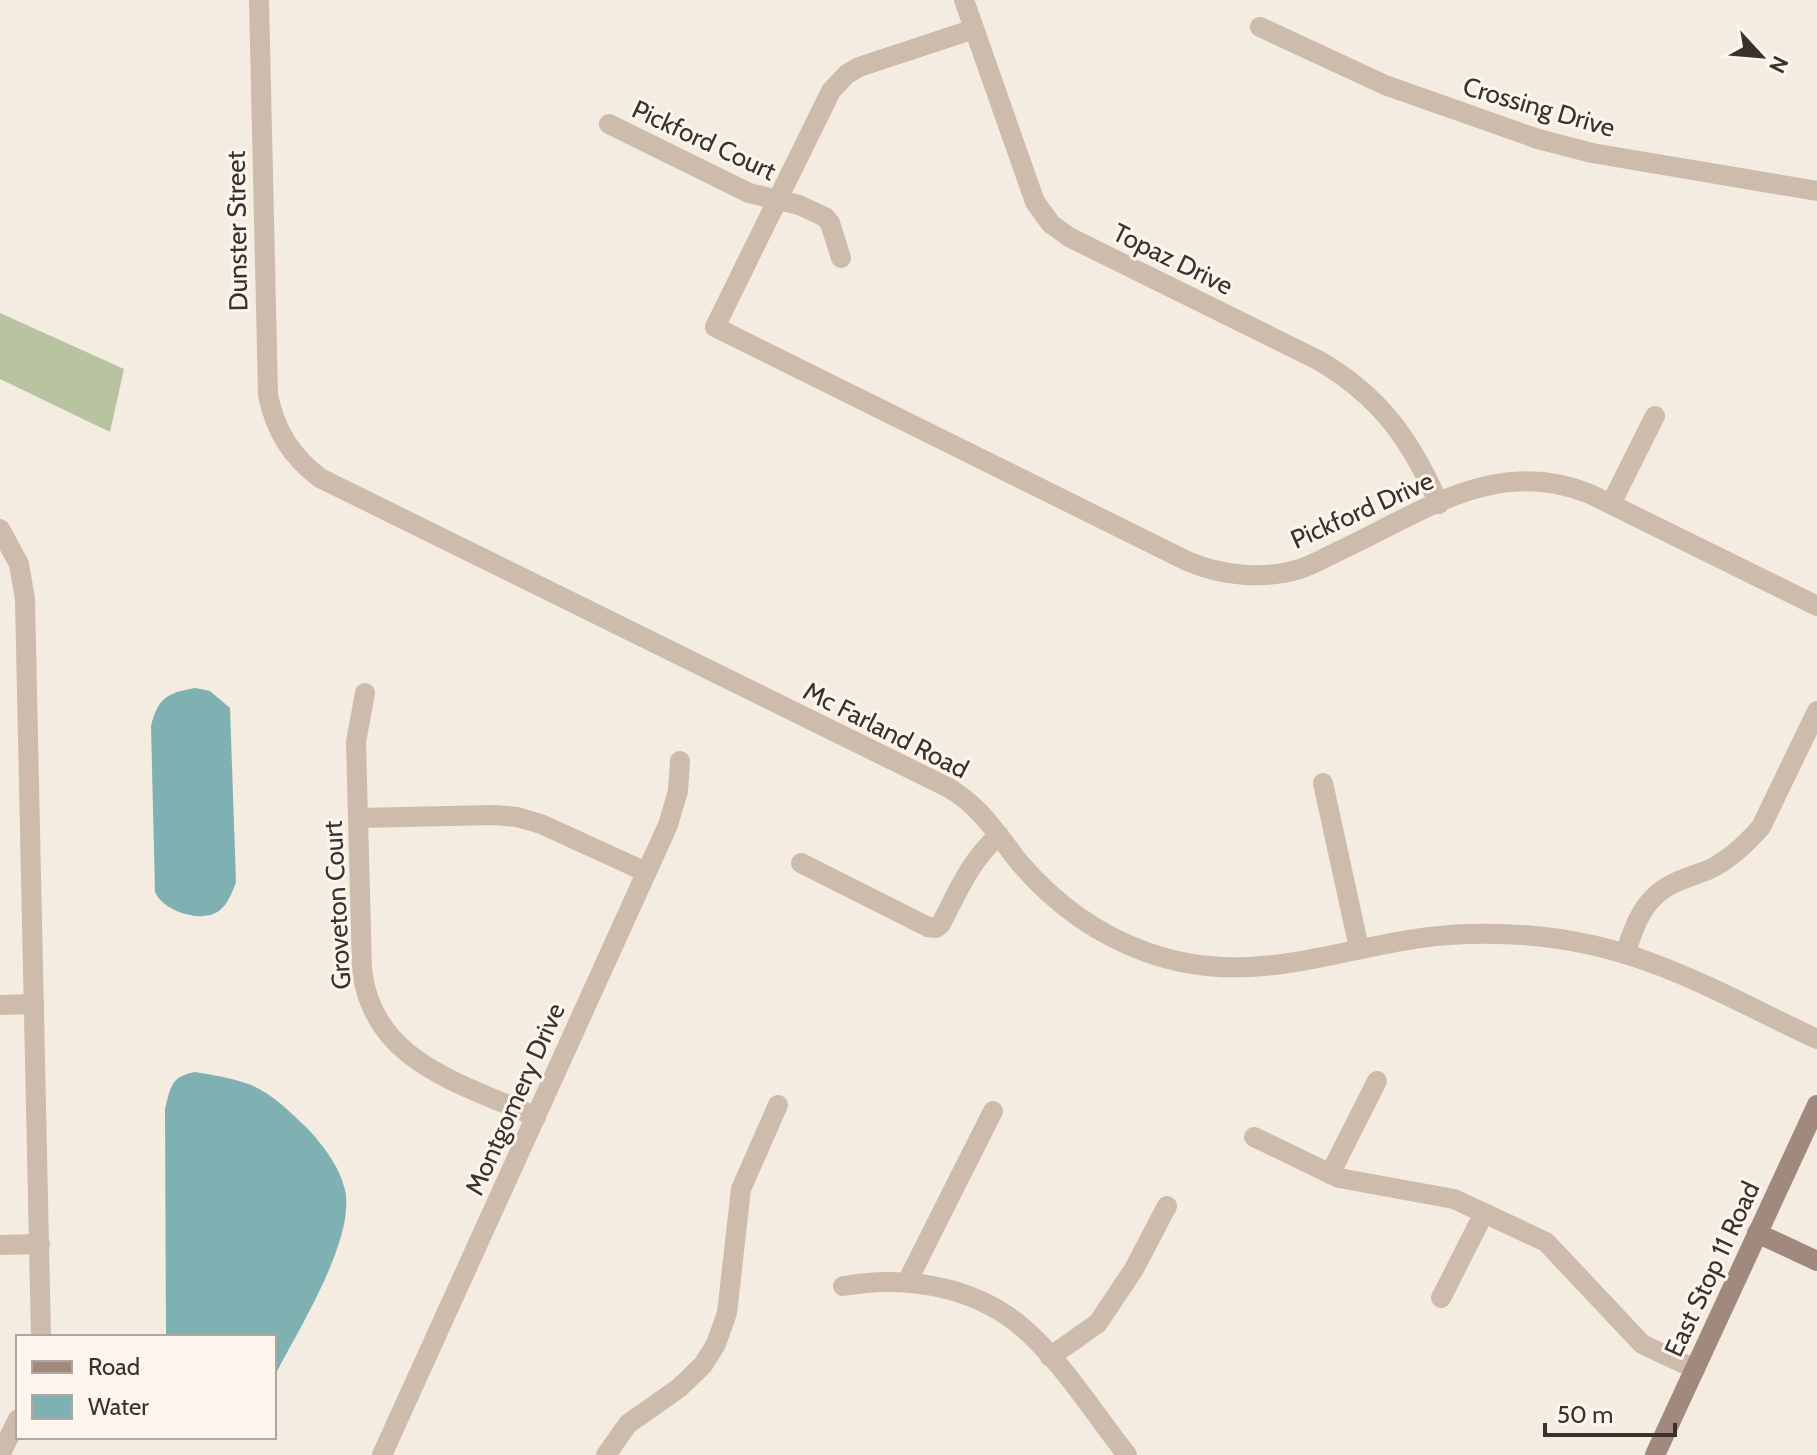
<svg xmlns="http://www.w3.org/2000/svg" width="1817" height="1455" font-family="Cabin,sans-serif">
	<style>
		.green { fill: #b8c4a0 }
		.water { fill: #7fb0b2 }
		.lines { fill: none; stroke-linecap: round; stroke-linejoin: round }
		.street { stroke: #cdbbac; stroke-width: 20 }
		.secondary { stroke: #a18a7d; stroke-width: 20 }
		.labels { text-anchor: middle; dominant-baseline: central; stroke-width: 6; stroke-linejoin: round; paint-order: stroke }
		.street-label { font-size: 26px; fill: #3b302b; stroke: #fbf5ee }
	</style>
	<rect width="100%" height="100%" fill="#f4ebe1"/>
	<path class="green" d="M0,313L124,369L110,432L0,379Z"/>
	<g class="water">
		<path d="M195,688L210,691L230,708L236,882C232,893 226,910 213,914C195,921 163,910 155,892L151,726C158,698 167,693 195,688Z"/>
		<path d="M195,1072C255,1082 264,1086 307,1128C323,1145 340,1167 345,1190C356,1239 297,1332 274,1377V1337H166L165,1109C171,1087 170,1077 195,1072Z"/>
	</g>
	<g class="lines">
		<g class="street">
			<path d="M259,0L268,395C275,430 291,456 320,478L949,788C982,808 996,833 1019,862C1053,902 1096,934 1146,952C1262,994 1353,937 1468,934C1530,932 1594,941 1652,963C1709,984 1763,1014 1817,1039"/>
			<path d="M964,0L1035,202L1051,224L1069,237L1318,360C1380,396 1411,440 1439,504"/>
			<path d="M1260,27L1385,85L1538,139L1592,153L1817,191"/>
			<path d="M974,29L859,67L847,74L831,91L715,327L1187,561C1222,576 1264,580 1300,569C1315,564 1330,555 1345,548C1425,510 1499,456 1590,494L1817,606"/>
			<path d="M609,124L749,193L799,205L825,217L830,223L841,258"/>
			<path d="M1611,504L1655,416"/>
			<path d="M0,529L19,564L25,599L41,1337"/>
			<path d="M365,693L356,742L362,969C372,1063 462,1083 536,1117"/>
			<path d="M1323,783L1359,948"/>
			<path d="M359,818L494,815L517,817L541,824L646,872"/>
			<path d="M801,863L928,927L936,928L941,924C959,889 970,861 999,835"/>
			<path d="M1625,954C1632,934 1638,913 1653,898C1668,882 1688,878 1708,870C1728,861 1747,843 1761,827L1817,711"/>
			<path d="M0,1005L34,1004"/>
			<path d="M1254,1137L1339,1178L1454,1199L1546,1242L1642,1344L1695,1369"/>
			<path d="M1330,1174L1377,1081"/>
			<path d="M0,1245L40,1244"/>
			<path d="M907,1282L993,1111"/>
			<path d="M843,1286C912,1274 986,1288 1036,1340C1070,1374 1097,1417 1127,1455"/>
			<path d="M1441,1298L1484,1213"/>
			<path d="M1050,1357L1098,1323L1134,1269L1167,1206"/>
			<path d="M0,1455L18,1419"/>
			<path d="M382,1455L668,825L678,791L680,761"/>
			<path d="M606,1455L628,1424L679,1388L703,1365L716,1344L727,1313L741,1189L778,1105"/>
		</g>
		<g class="secondary">
			<path d="M1757,1233L1817,1261"/>
			<path d="M1655,1455L1817,1105"/>
		</g>
	</g>
	<g class="labels">
		<g class="street-label">
			<text transform="translate(1539 107) rotate(16)">Crossing Drive</text>
			<text transform="translate(704 140) rotate(25)">Pickford Court</text>
			<text transform="translate(237 231) rotate(-91)">Dunster Street</text>
			<text transform="translate(1173 259) rotate(26)">Topaz Drive</text>
			<text transform="translate(1362 510) rotate(-24)">Pickford Drive</text>
			<text transform="translate(886 730) rotate(27)">Mc Farland Road</text>
			<text transform="translate(337 905) rotate(-93)">Groveton Court</text>
			<text transform="translate(515 1099) rotate(-66)">Montgomery Drive</text>
			<text transform="translate(1712 1269) rotate(-65)">East Stop 11 Road</text>
		</g>
	</g>
	<rect x="16" y="1335" width="260" height="104" fill="#fbf5ee" stroke="#aea6a0" stroke-width="2"/>
	<rect x="32" y="1361" width="40" height="12" fill="#a18a7d" stroke="#aea6a0" stroke-width="2"/>
	<text x="88" y="1375" font-size="24" fill="#3b302b">Road</text>
	<rect x="32" y="1395" width="40" height="24" fill="#7fb0b2" stroke="#aea6a0" stroke-width="2"/>
	<text x="88" y="1415" font-size="24" fill="#3b302b">Water</text>
	<g transform="translate(1761 56) rotate(116)" stroke="#fbf5ee" stroke-width="6" paint-order="stroke">
	<path d="M0-6L14 30L0 20L-14 30Z" fill="#3b302b"/>
	<text y="-12" font-size="22" font-weight="bold" text-anchor="middle" fill="#3b302b">N</text>
	</g>
	<path d="M1545 1423v12h130v-12" fill="none" stroke="#3b302b" stroke-width="4"/>
	<text x="1557" y="1423" font-size="24" fill="#3b302b" stroke="#fbf5ee" stroke-width="6" paint-order="stroke">50 m</text>
</svg>
